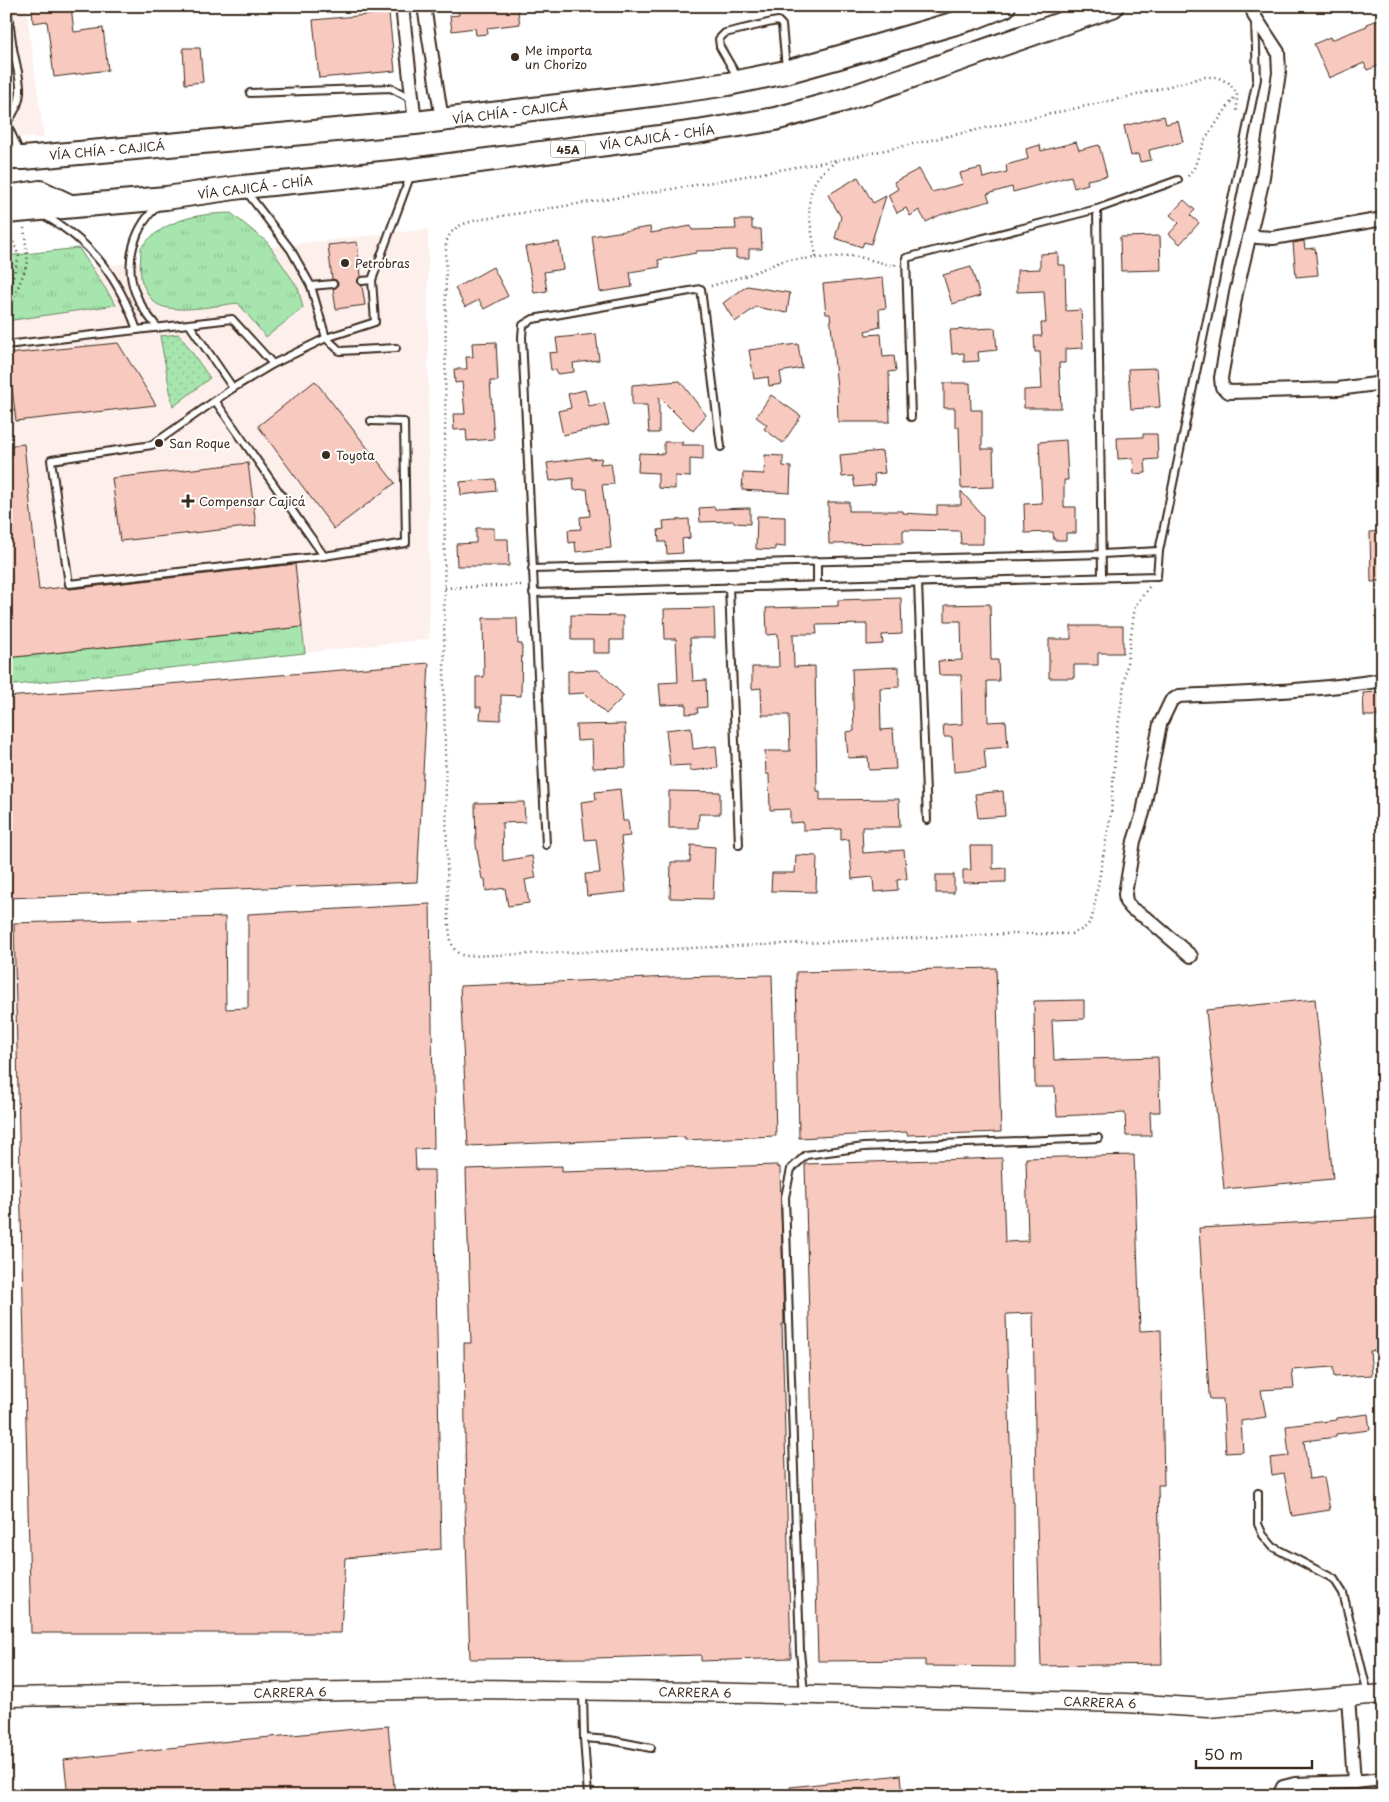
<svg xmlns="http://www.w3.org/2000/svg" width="1389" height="1802" font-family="'Playpen Sans',sans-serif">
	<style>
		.built { fill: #fdefec }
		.grass { fill: url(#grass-tufts); stroke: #708866 }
		.park { fill: url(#park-dots); stroke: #708866 }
		.building { fill: #f8c9bf; stroke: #3b2a1e }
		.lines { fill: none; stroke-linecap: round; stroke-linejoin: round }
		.lane-casing { stroke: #3b2a1e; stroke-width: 10 }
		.street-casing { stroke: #3b2a1e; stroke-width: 16 }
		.secondary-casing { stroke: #3b2a1e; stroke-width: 21 }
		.highway-casing { stroke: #3b2a1e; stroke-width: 26 }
		.path { stroke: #3b2a1e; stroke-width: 2.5; stroke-dasharray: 1 4; stroke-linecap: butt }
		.lane { stroke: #fff; stroke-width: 6 }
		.street { stroke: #fff; stroke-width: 12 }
		.secondary { stroke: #fff; stroke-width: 18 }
		.highway { stroke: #fff; stroke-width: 22 }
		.poi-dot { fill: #3b2a1e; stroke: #fff; stroke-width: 2 }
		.labels { text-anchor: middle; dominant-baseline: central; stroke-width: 4; stroke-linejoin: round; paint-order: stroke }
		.shield { fill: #fff; stroke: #766a62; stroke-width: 1 }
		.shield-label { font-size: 11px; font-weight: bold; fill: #3b2a1e }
		.poi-label { font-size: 12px; fill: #3b2a1e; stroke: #fff; text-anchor: start }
		.street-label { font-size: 12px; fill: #3b2a1e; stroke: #fff }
	</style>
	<defs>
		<pattern id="grass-tufts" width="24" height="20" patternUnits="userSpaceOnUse" patternTransform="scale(1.25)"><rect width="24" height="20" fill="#a6e5ad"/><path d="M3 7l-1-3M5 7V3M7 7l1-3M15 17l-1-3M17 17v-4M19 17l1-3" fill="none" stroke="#90c594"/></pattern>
		<pattern id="park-dots" width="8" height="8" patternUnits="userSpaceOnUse" patternTransform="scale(1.25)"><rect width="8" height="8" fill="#a6e5ad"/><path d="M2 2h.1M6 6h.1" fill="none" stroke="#90c594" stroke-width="1.8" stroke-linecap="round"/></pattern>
	</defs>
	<rect width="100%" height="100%" fill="#fff"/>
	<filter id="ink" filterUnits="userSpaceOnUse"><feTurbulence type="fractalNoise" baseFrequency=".02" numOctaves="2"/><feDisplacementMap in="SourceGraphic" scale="10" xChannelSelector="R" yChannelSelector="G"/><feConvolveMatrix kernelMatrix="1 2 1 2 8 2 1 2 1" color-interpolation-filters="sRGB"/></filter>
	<g filter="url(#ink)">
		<g class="built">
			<path d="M6,6H26L44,138L6,137Z"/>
			<path d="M428,229L429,639L6,686V277Z"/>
		</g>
		<g class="grass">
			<path d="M231,213L267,242L298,288L303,308L266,337L238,303C218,305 175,315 157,304C150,300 145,289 142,282C139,271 141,258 141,247C166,219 195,214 231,213Z"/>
			<path d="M79,248L116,305L6,321V256Z"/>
			<path d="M302,627L305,653L6,686V658Z"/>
		</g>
		<path class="park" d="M179,334L210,378L173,407L160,336Z"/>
		<g class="building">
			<path d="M32,6H71L74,32L103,28L108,70L54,77L47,21L33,23Z"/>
			<path d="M467,6H517L520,24L487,28L488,34L476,35L475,28L452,31L450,16L459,15L458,7Z"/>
			<path d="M389,13L395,71L319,78L313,20Z"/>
			<path d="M1378,20L1383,34V64L1367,70L1364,63L1329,78L1314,44L1330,37L1331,40L1367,26V24Z"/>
			<path d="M183,48H200L203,82L185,84Z"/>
			<path d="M1164,116L1166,124L1178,121L1183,142L1149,150L1151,160L1140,162L1138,154L1131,156L1124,126Z"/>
			<path d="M1076,142L1079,150L1099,145L1107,176L1087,180L1088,184L1074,188L1071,176L1013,192L1012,187L987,194L990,201L940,215L926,222L919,210L910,216L906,208L897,213L888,195L898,189L894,182L919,169L932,192L963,184L960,173L981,168L983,178L1007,172L1006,165L1028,159L1026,149L1040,145L1041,151Z"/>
			<path d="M858,177L873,203L886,196L871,244L864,242L862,247L835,238L841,217L828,195Z"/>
			<path d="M1184,200L1195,210L1190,215L1199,223L1180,244L1169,234L1179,223L1170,215Z"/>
			<path d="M735,220H752V229H761L762,249H749V258H736V250L696,251V253L658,260L660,267L630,272L632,287L600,292L592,236L650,227L651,233L691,226L692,230L736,229Z"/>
			<path d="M1160,236L1161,270L1121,271L1120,237Z"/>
			<path d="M1304,241L1305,249L1315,248L1318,275L1296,277L1293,243Z"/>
			<path d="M357,242L361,276L358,279L357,282L362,286L365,305L336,309L333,289L337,287L338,283L336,280L332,279L328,245Z"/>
			<path d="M559,242L563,269L544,272L547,291L534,293L525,247Z"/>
			<path d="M1058,253V265H1065L1066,311L1081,310L1083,348L1065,349V363H1059L1061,408H1024V390L1042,389L1040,352H1035L1034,336H1042L1041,323H1046L1044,291L1017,292V270L1040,269V254Z"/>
			<path d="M493,267L508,296L484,309L479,300L465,307L455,288Z"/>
			<path d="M971,267L980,296L952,304L943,275Z"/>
			<path d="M883,278L886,308L879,309L880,327L865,331L866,335L881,334L883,357L894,356L896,371L889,372L890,422H838L837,388L830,314H826L823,284Z"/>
			<path d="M747,286L790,293L787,313L756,307L735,322L723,303Z"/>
			<path d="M995,328L997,350L978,352L979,361L964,362V353L952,354L950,330Z"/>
			<path d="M596,334L599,360L573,363L574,372L557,374L556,369L551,370L549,353L558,352L556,338Z"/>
			<path d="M496,342L498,381H490L494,439L467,441L466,429L454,430L453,414H465L462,382L455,383L454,369H467L466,357H473L472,343Z"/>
			<path d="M118,343L156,405L16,421L8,354Z"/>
			<path d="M798,344L802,368L780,372L782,384L769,386L768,377L754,379L749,350Z"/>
			<path d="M1157,368L1160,407L1131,409L1128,369Z"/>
			<path d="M315,381L395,483L334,529L258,426Z"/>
			<path d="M680,381L706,415L693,431L659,397V433H649L647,405H632V385Z"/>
			<path d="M944,383H970L971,410H982V449H993L994,487L961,488L959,427H955V408H944Z"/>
			<path d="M585,390L589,406L604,403L609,425L563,435L558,411L571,408L568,394Z"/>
			<path d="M771,395L801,416L783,443L764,429L767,425L756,417Z"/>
			<path d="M1143,434H1157L1158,459L1145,460L1146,473L1134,474L1133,458L1118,459L1117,438L1143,437Z"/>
			<path d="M1066,440L1068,480H1064V507H1076V533H1066V540H1054L1053,532L1025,533L1024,504L1042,503L1039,442Z"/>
			<path d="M664,442H683L681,445H703V460L690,459V477L675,476V489L658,488V473L638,472L639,453L664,454Z"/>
			<path d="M24,444L39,590L65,587L70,589L295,564L302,627L6,658V446Z"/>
			<path d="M882,451L885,473L874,474L875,485L855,487L853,476L842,477L840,455Z"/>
			<path d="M765,455L783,456V466L791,467L790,493L742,490L743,473L764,474Z"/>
			<path d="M590,457V459L602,458L600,464L611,463L614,484L602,485L606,515H608L611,548L576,552L575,542L569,543L568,530L581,529L580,517L590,516L587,489L574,490L573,478L550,481L547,463Z"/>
			<path d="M248,463L256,526L120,541L112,478Z"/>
			<path d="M495,479L496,491L461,495L460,482Z"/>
			<path d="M961,491L983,516V544H961L960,531L903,530V543L829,544L828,502H849V511H903V513L937,515V505H961Z"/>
			<path d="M714,507L715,509L750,508V524L735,523L734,521L700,522L699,508Z"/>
			<path d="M757,516L785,517V547L775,546V550L756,549Z"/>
			<path d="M689,519L690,538L682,539L683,553L667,554L666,542H659L658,530L664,529L663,521Z"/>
			<path d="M476,528H494V539H508L509,566H457L456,544L476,543Z"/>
			<path d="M1383,531V581L1371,582L1370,532Z"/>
			<path d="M901,598L902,634L882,635L883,644L867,645V624L816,625L817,634H793L794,667L815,666L817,791H820V800L899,799L900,827H862L863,853L904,850L907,879L897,880L898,890L874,892L873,877L852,879L849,839L841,840V829L803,830V822L790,823V809L770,810L769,774H766L765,751H790L789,715H762L761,688L752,689V667H779L778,634L767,635L766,608L838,606V600Z"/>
			<path d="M990,604L991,660H998L999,681H987L988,722L1006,721L1008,747L984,749L986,769L954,772L952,737H944L943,725L962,724L961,675H939L938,661L962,660L961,621H945V605Z"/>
			<path d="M714,608L715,638H690L693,681L706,680L707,707L697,708L698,713L686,714V704L661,705L659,683L678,682L676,639H665L664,609Z"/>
			<path d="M571,615L623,616V640H610V653H593V640H571Z"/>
			<path d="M483,618H517L518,644H522L521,696L501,695V720L480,719L481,707H476V677H484Z"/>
			<path d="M1071,626H1123V653H1098V665H1074V678H1049V639H1071Z"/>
			<path d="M429,663L417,882L8,898L6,697Z"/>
			<path d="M899,667V687L880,688L881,730L893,729L896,769L869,770L868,757L848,758L846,732L854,731L852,669Z"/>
			<path d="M598,670L624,696L606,714L585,693L568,694V671Z"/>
			<path d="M1380,692L1381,716H1364L1363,693Z"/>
			<path d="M625,724L626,767L593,768L592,740L577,741L576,725Z"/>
			<path d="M691,727L693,749L716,746L718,768L690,771V765L670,766L666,730Z"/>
			<path d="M620,789L623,821H628L630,836L621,837L626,892L587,896L585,874L600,873L596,839L585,840L581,802L596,800L595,792Z"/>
			<path d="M669,791L720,792V814H699L698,828H669Z"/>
			<path d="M1003,791L1005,816L978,818L975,794Z"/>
			<path d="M524,802L525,822L502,823L503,861L532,856L536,878L525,880L529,903L508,906L505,888L486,891L485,879H482L476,845L475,803Z"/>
			<path d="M691,845L715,847L713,899L670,898L671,862H690Z"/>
			<path d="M970,846H993V869L1006,868V882L963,883V870H971Z"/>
			<path d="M796,855L817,856L816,892L771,891L772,873H795Z"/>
			<rect x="936" y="875" width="18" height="18"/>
			<path d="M430,904L434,1148L415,1149L416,1170H434L441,1549L345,1558L341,1633H31L14,923L225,917L226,1009L248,1008V914Z"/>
			<path d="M996,968L1001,1132L907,1135V1132L799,1138L796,972Z"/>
			<path d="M772,975L776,1136L685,1140V1137L468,1146L460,986L672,977Z"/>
			<path d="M1315,999L1333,1179L1224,1189L1206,1010Z"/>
			<path d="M1084,1000V1019L1052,1020L1054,1060L1158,1057L1160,1112H1150L1151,1136H1126L1125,1113L1057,1116L1055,1087H1035L1034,1001Z"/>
			<path d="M1134,1155L1140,1331L1161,1330L1164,1485H1158L1162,1664L1041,1666L1036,1486L1033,1313L1007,1314L1006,1316L1012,1503H1014L1015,1667L925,1666V1660L818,1661L805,1164L1002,1158L1005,1242L1028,1241L1026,1158Z"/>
			<path d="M777,1165V1168L780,1167L784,1324H782L791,1658L701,1661V1655L595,1658L470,1659L465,1510H466L464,1343H471L466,1169L562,1166V1172Z"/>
			<path d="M1381,1217L1383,1250V1350L1370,1351L1372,1375L1334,1377L1333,1367L1292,1370L1294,1388L1261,1390L1266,1417L1241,1421L1243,1452L1226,1453L1223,1399H1210L1209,1394L1199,1228L1331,1221V1220Z"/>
			<path d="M1368,1414L1370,1430L1336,1434V1437L1304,1441L1309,1479L1324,1477L1330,1510L1292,1516L1284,1473L1272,1475L1270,1458L1289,1456L1286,1426L1337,1420V1418Z"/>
			<path d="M388,1726L395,1796H68L64,1760L239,1740Z"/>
			<path d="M901,1775L903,1796H790V1787Z"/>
		</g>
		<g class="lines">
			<defs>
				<g id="lane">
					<path d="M6,56L13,49L7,6"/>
					<path d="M738,78L720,47L719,39L725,33L772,22L778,21L782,25L786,68"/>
					<path d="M250,93L391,88L412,99"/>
					<path d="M6,122L21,155"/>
					<path d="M7,122C28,97 19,79 13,49"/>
					<path d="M246,191L291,250L311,286L333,284"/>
					<path d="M1097,209L1102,577"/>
					<path d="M45,216C93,243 119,279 137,330"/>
					<path d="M372,280L375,322L326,338L340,351L396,348"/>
					<path d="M362,281L372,280L411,174"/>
					<path d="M311,286L326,338L273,364L233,388L152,445L51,460L69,584L324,556L406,543L404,422L371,421"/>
					<path d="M189,324L233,388"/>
					<path d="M158,328C149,317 140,306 135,292C124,262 134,226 159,205"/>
					<path d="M6,345L232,319L273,364"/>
					<path d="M216,402L324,556"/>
					<path d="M911,417L906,258L1097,209L1178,180"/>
					<path d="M817,561V585"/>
					<path d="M532,569L1102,554L1159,551"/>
					<path d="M918,582L927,820"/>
					<path d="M729,587L739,845"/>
					<path d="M533,593L1157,576L1159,551L1257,79L1255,20"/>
					<path d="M546,845L522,337L523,325L533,319L701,289L721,447"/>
					<path d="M1258,1493V1524L1263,1535L1273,1547L1334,1579L1343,1593L1368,1694"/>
					<path d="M583,1692L584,1738L588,1796"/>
					<path d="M804,1693L800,1651L785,1197L791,1169L806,1155L864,1147L1098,1138"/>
					<path d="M584,1738L610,1740L651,1748"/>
				</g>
				<g id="street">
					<path d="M402,6L415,123"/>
					<path d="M424,6L442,120"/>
					<path d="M1251,6L1255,17L1278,52L1279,73L1262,183L1236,293L1221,378L1222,387L1229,392L1338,389L1383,383"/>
					<path d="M1251,233L1257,237L1273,238L1383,219"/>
					<path d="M1191,956L1149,920L1132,909L1126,902L1125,894L1134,841L1143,813L1160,724L1171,701L1179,696C1247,693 1316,691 1383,680"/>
					<path d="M1348,1697L1354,1782"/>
					<path d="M1279,1796L1283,1787L1295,1784L1354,1782L1383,1779"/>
				</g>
				<path id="secondary" d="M6,1697L469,1689L701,1692L1126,1703L1208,1708L1383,1694"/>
				<g id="highway">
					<path d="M6,158H23L415,123L659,94L728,84L786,72L843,56L973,18L1004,6"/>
					<path d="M6,197L40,192L70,206"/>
					<path d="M6,212L166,198L242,187L412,170L697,132L775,119L841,101L1112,6"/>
				</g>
			</defs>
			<use href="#lane" class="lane-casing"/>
			<use href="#street" class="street-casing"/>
			<use href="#secondary" class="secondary-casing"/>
			<use href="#highway" class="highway-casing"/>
			<g class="path">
				<path d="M1188,176L1194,168L1204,141L1236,95"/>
				<path d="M816,257C813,232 802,201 817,179C821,172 831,166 837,160"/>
				<path d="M711,286L748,275L785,260L849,256L859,257L894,266L896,264"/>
				<path d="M6,300L19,257L9,230"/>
				<path d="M6,303L11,305L28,262L24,228"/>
				<path d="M1149,587L1135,606L1116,742L1111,813L1092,918C1088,927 1081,931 1071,934H1005L671,949L467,956C448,955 450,931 448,915L444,691L446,243C451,227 462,224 477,220L678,188L853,157L1132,96L1204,77H1217L1229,83L1237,94V114"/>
				<path d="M445,588L523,585"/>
			</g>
			<use href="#lane" class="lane"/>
			<use href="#street" class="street"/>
			<use href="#secondary" class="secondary"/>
			<use href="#highway" class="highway"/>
		</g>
	</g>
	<g class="poi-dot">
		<circle cx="515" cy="57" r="5"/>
		<circle cx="345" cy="263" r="5"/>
		<circle cx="159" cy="443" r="5"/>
		<circle cx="326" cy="455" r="5"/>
		<path d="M185.5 493.5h5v5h5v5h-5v5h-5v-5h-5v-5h5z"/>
	</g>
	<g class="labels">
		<rect class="shield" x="550.5" y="140.5" width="35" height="17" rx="4"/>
		<g class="shield-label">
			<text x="568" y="149">45A</text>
		</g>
		<g class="poi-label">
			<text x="525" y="50">Me importa<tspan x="525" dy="14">un Chorizo</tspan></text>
			<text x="355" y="263">Petrobras</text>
			<text x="169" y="443">San Roque</text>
			<text x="336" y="455">Toyota</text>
			<text x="199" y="501">Compensar Cajicá</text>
		</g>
		<g class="street-label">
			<text transform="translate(510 112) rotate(-7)">VÍA CHÍA - CAJICÁ</text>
			<text transform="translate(657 137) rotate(-8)">VÍA CAJICÁ - CHÍA</text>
			<text transform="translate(107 150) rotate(-5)">VÍA CHÍA - CAJICÁ</text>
			<text transform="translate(255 187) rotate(-7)">VÍA CAJICÁ - CHÍA</text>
			<text transform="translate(290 1692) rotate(-1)">CARRERA 6</text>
			<text transform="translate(695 1692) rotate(1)">CARRERA 6</text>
			<text transform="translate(1100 1702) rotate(2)">CARRERA 6</text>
		</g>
	</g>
	<rect width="1389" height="1802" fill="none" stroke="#fff" stroke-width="25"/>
	<rect x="12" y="12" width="1364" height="1777" fill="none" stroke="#3b2a1e" stroke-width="2" filter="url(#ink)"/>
	<path d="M1196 1760v8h116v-8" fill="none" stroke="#3b2a1e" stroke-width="2.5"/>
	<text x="1204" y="1760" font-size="15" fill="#3b2a1e" stroke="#ffffff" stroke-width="4" paint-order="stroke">50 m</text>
</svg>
